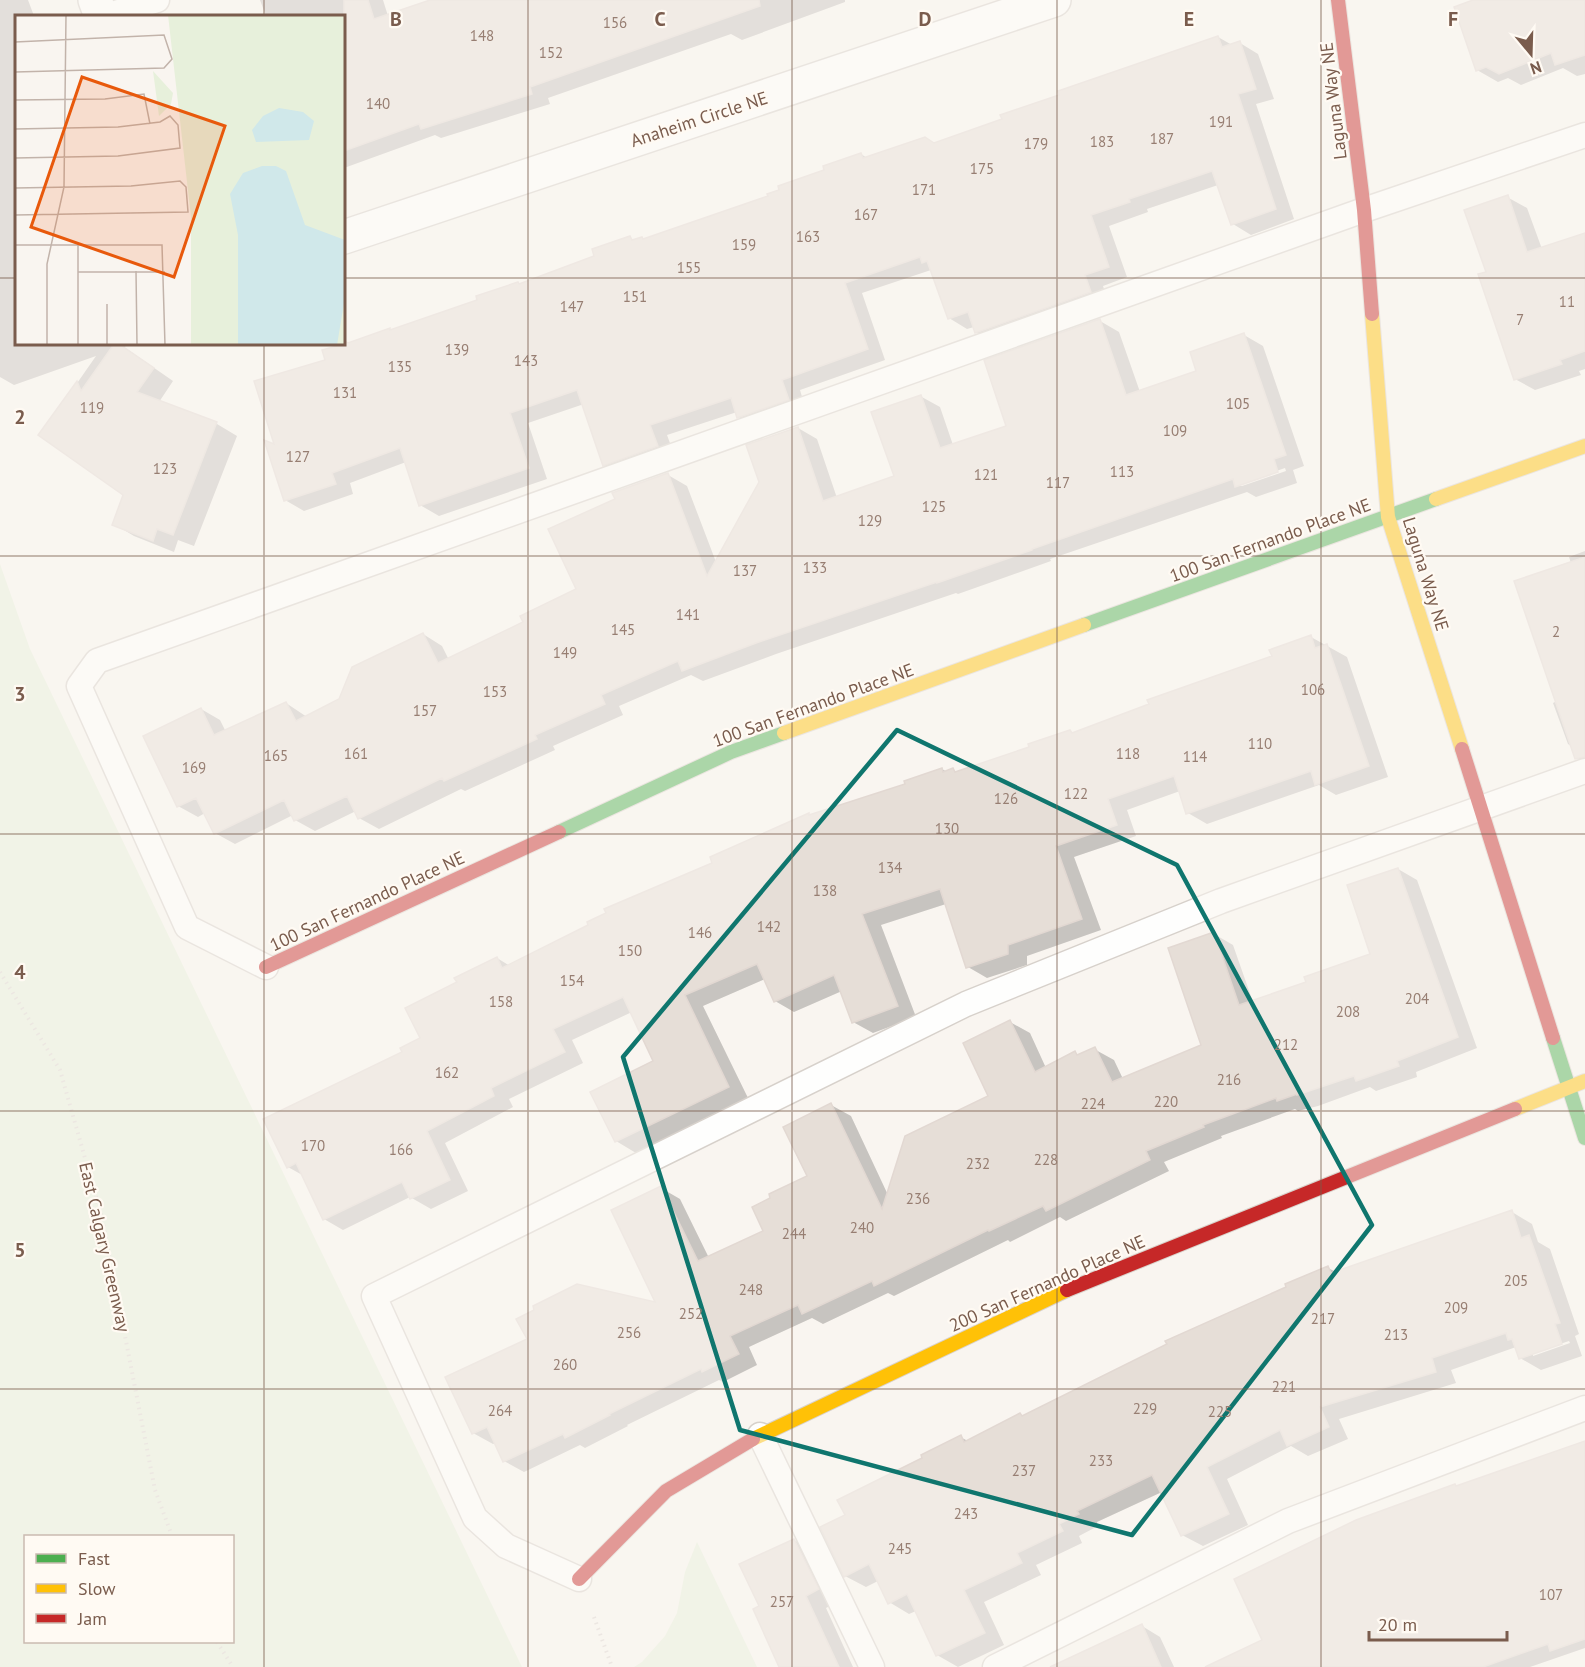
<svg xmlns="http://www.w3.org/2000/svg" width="1585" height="1667" font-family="'PT Sans',sans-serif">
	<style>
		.green { fill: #e7f0db; fill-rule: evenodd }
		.shadow { fill: #0003; fill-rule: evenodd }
		.building { fill: #e6ded7; stroke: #e2d8d2; stroke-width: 1.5 }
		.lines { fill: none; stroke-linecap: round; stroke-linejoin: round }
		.lane-casing { stroke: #d7d1cb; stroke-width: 27 }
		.street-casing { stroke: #d7d1cb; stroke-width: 36 }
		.fast-casing { stroke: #d9d2cb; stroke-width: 16 }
		.slow-casing { stroke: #d9d2cb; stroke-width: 16 }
		.jam-casing { stroke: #d9d2cb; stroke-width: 16 }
		.path { stroke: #dcd5d0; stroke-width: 4; stroke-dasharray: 1.5 4.5; stroke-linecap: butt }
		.lane { stroke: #fefefd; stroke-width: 24 }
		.street { stroke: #fefefd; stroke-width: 33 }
		.fast { stroke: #4caf50; stroke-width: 14 }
		.slow { stroke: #ffc107; stroke-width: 14 }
		.jam { stroke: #c62828; stroke-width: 14 }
		.marked { fill: none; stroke: #0f766e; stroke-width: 4.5; stroke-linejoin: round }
		.grid { fill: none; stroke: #7a5c4d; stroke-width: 1.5; stroke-opacity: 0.55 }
		.labels { text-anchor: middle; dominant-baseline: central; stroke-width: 4.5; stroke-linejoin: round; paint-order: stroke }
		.number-label { font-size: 15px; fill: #977e72 }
		.street-label { font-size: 18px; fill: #7a5c4d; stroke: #fffaf3 }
		.inset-road { fill: none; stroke: #c2b3aa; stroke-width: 1.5 }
		.view { fill: #e8590c; fill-opacity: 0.15; stroke: #e8590c; stroke-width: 3 }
		.inset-edge { fill: none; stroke: #7a5c4d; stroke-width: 3 }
		.grid-label { font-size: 20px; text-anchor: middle; font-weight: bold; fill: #7a5c4d; stroke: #fffaf3; stroke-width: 4.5; stroke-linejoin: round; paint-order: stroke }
	</style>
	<rect width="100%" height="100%" fill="#f9f5f0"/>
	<g class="green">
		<path d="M0,564L30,649L522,1667H0ZM26,1536H232V1642H26Z"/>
		<path d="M697,1542L757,1667H634L642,1662L665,1636L677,1613L685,1572Z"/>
	</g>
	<g class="shadow">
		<path d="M0,0H28L34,16H16V344H127L128,345L124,347L173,381L159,402L217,424L237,436L194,546L178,540L174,552L134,536L114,524L124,495L41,435L96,356L14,385L0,377Z"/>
		<path d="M260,0H383L388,16L435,0H845V2L742,40L731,34L548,98L550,104L441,138L435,135L344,168V16H266Z"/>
		<path d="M1473,0H1585V74L1577,76L1563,68L1521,85L1508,78L1498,82L1477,70Z"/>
		<path d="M1218,37L1232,45L1240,43L1258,54L1274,99L1256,104L1294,219L1251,235L1233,224L1218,185L1147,209L1148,212L1109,226L1127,277L1103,286L1108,302L994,343L976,332L974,327L967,329L949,318L931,270L862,293L885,360L800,390L806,410L757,428L739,417L737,412L667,435L675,457L623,475L604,465L584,404L528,423L547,479L439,516L420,505L406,462L350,483L353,494L304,511L285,500L276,446L327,361L324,351L345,343L348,344L391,331L479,301L518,283L521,285L596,257L629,238L635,241L642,238L645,240L769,197L861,154L867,158L935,144L1004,120Z"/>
		<path d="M1507,197L1527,208L1542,249L1585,236V369L1579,371L1581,375L1535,390L1515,379L1487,273Z"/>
		<path d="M1100,321L1119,332L1140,392L1198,372L1244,335L1263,346L1304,466L1293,470L1297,483L1256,497L1247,492L1050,559L1051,561L958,594L956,593L776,654L703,681L691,675L619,706L623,715L553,746L555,750L465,791L461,789L379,829L359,818L356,811L315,831L295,820L293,815L235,844L215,833L205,813L198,817L178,806L201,709L220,720L226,732L286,703L307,717L340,700L423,634L442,646L449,660L525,623L578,590L668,475L687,486L716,562L798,428L817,439L837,498L896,477L920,396L940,407L953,445L1007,427ZM1285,468L1286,471L1242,486H1234Z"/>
		<path d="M1585,551V763L1577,758L1574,748L1568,744L1553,703L1557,701L1571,563L1569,557Z"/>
		<path d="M1311,637L1347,657L1388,777L1336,795L1319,785L1207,824L1188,813L1180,791L1127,810L1136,836L1074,857L1101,930L1027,956V965L987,978L968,967L946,904L881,925L916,1017L873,1033L853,1022L842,991L794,1012L775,1001L765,979L703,1006L748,1098L636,1153L616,1141L592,1093L655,1062L632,1012L572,1040L583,1063L509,1099L513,1107L445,1143L468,1191L431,1209L410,1197L343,1230L324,1219L304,1176L288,1167L404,1053L422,1039L459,983L497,958L510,966L714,864L809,815L811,816L907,785L942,769L947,772L953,770L957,772L1031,748L1070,731L1074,734L1274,657Z"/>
		<path d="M1398,869L1417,880L1477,1048L1416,1072L1417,1077L1376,1091L1370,1087L1318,1106L1298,1111L1295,1109L1221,1136L1222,1138L1164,1162L1169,1171L1066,1221L1060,1217L1010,1242L1008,1240L894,1296L888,1293L823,1324L812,1318L749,1347L757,1365L723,1382L719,1380L627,1425L628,1426L585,1448L580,1445L524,1472L504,1461L496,1443L493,1444L473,1433L658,1304L661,1188L680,1199L709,1258L765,1232L809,1177L831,1105L851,1116L888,1195L990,1097L1010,1022L1030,1033L1046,1068L1075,1053L1080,1056L1094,1049L1114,1060L1123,1079L1203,1046L1214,934L1233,945L1253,1002L1308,983L1372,955Z"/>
		<path d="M1512,1212L1532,1224L1538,1242L1550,1249L1579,1334L1575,1336L1582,1356L1541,1370L1520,1358L1516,1347L1451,1370L1456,1383L1339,1419L1348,1439L1308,1456L1291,1446L1227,1479L1248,1525L1203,1546L1182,1535L1162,1492L1097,1522L1098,1526L1079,1536L1082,1543L1036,1565L1041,1575L984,1602L1004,1645L958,1667L937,1655L916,1611L909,1614L889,1602L878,1581L866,1587L845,1576L847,1516L924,1459L960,1437L968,1441L1020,1415L1024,1417L1328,1268L1336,1272ZM1569,1341L1570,1343L1533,1356V1353Z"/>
		<path d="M1585,1442V1648L1530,1667H1208L1264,1641L1455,1486L1458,1487Z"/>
		<path d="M794,1540L815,1552L839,1601L826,1608L853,1667H781L761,1607Z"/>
		<path d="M1142,1626L1160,1637L1174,1667H1105Z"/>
	</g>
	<g class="building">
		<path d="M344,0H368L374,19L430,0H759L760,6L530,87L532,94L421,129L419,124L344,151Z"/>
		<path d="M1473,0H1585V55L1555,65L1551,53L1499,74L1486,67L1476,71L1454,7Z"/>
		<path d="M1218,36L1222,47L1240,41L1256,89L1238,94L1276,209L1231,225L1212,171L1129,199L1130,202L1091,215L1109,267L1085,275L1091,292L975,333L968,312L948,319L927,261L922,263L920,257L845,283L868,349L782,380L789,400L737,418L731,398L650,425L658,446L603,466L577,390L510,413L529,468L419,506L400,448L332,473L336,484L284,501L264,440L274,444L254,381L325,360L322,350L344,344L345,341L348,343L390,328V330L477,300L476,296L518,282L519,284L594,256L592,249L630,236L632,240L642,237L643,239L768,196L767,194L779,190L778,186L824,170L823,166L861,153L863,158L925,137L934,143L1002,119L1000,115L1059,95L1058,91Z"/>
		<path d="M1508,195L1527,252L1585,233V351L1560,360L1562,364L1514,380L1478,274L1486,272L1464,210Z"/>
		<path d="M1100,319L1126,395L1196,371L1190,352L1244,333L1286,455L1274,459L1278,472L1235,487L1233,479L1032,549V550L937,583V582L756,643L682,671L678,661L601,695L605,704L535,735L537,739L444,781L442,778L358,819L347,796L294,821L284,800L214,834L196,798L177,807L143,736L201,708L214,735L286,702L296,721L339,699L352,667L423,633L438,663L523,622L520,616L576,589L548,529L615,499L612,493L668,473L707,576L759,482L746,445L798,427L823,501L894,476L871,412L921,395L940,448L1006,426L984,360Z"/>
		<path d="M114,344H119L154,368L137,392L217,422L173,535L157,529L153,541L112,525L123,495L38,435L77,381L81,391Z"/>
		<path d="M1585,557V757L1575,759L1514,581Z"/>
		<path d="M1311,635L1315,648L1327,644L1369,766L1315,785L1311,771L1186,814L1174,776L1108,799L1117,825L1056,846L1082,919L1008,945V954L966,968L940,889L862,914L898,1006L852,1023L834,975L774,1002L757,964L685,995L729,1087L615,1142L590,1092L653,1061L623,997L553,1029L565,1052L491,1088L494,1096L427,1131L450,1180L410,1199L402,1182L323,1220L296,1163L287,1168L263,1119L402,1052L400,1048L420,1038L405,1008L457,982L454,978L497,957L502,968L588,925L587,922L606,913L604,909L712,863L710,857L809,813V815L905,784L904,781L942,768L943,772L953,768L955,772L1029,747L1028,744L1070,730L1072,733L1149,704L1147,700L1272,656L1269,650Z"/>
		<path d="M1398,868L1458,1037L1397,1061L1399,1066L1356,1081L1354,1076L1297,1095V1094L1277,1101L1276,1098L1203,1125L1204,1127L1146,1151L1150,1160L1046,1211L1043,1206L989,1231L988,1230L874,1286L872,1281L802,1314L798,1305L730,1336L739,1354L702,1372L701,1369L609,1414L610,1415L565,1438L563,1434L503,1462L487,1427L472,1434L445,1377L527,1339L516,1319L534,1310L533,1306L577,1284L655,1302L611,1210L661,1186L698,1261L763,1231L752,1207L770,1198L769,1194L807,1176L783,1127L831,1103L882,1209L905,1136L988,1096L963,1043L1010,1020L1035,1072L1075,1051L1077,1055L1095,1047L1112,1082L1201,1045L1168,948L1214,932L1239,1005L1306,982L1304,977L1370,954L1347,885Z"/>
		<path d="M1512,1210L1521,1238L1529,1235L1560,1323L1555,1324L1562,1344L1519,1359L1512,1339L1508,1340L1506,1333L1432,1358L1436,1372L1320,1407L1329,1427L1287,1446L1280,1430L1207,1467L1229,1514L1181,1536L1152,1475L1077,1511L1079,1514L1059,1524L1063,1531L1017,1553L1022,1563L964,1590L985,1633L936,1656L907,1594L888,1604L869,1564L844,1577L820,1527L845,1515L837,1500L922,1458L921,1455L961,1435L964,1442L1020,1413L1022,1416L1167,1344L1165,1341L1286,1287L1285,1284L1328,1266L1331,1273Z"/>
		<path d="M1585,1441V1639L1550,1651L1548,1644L1483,1667H1205L1262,1640L1234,1579L1356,1520L1455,1484L1456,1486Z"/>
		<path d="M794,1539L819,1589L806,1596L839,1667H779L753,1609L759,1606L739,1564Z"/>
		<path d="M1142,1624L1161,1667H1050Z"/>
	</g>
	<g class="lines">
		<defs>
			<g id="lane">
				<path d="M106,16L157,0"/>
				<path d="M266,967L187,927L79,686L97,661L1364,210L1585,135"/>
				<path d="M760,1435L872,1667"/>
				<path d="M579,1579L506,1546L475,1518L374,1296L966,1004L1221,901L1585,771"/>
				<path d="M995,1667L1288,1521L1585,1408"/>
			</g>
			<g id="street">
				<path d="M95,0L101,16"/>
				<path d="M344,237L1054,0"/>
			</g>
			<g id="fast">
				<path d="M1084,625L1436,499"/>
				<path d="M559,832L731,752L784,733"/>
				<path d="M1553,1038L1585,1138"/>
			</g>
			<g id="slow">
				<path d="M1372,314L1388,517L1462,749"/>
				<path d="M1436,499L1585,446"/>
				<path d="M784,733L1084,625"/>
				<path d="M1515,1109L1585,1081"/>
				<path d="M753,1439L1067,1290"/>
			</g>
			<g id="jam">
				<path d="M1338,0L1364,210L1372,314"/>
				<path d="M1462,749L1553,1038"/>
				<path d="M266,967L559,832"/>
				<path d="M1067,1290L1515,1109"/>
				<path d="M579,1579L666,1491L753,1439"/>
			</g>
		</defs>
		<use href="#lane" class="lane-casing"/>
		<use href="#street" class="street-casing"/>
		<use href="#fast" class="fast-casing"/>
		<use href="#slow" class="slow-casing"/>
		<use href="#jam" class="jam-casing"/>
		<g class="path">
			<path d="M0,972L60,1070L102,1218L155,1490L172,1536"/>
			<path d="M594,1617L612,1667"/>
			<path d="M217,1642L233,1667"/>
		</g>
		<use href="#lane" class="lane"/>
		<use href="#street" class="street"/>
		<use href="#fast" class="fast"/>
		<use href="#slow" class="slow"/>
		<use href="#jam" class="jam"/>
	</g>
	<path d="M0 0H1585V1667H0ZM897,730L1177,865L1372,1225L1132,1535L740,1430L623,1057Z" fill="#f9f5f0" fill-opacity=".55" fill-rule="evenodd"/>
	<path class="marked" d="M897,730L1177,865L1372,1225L1132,1535L740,1430L623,1057Z"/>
	<path class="grid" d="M264,0V16M528,0V1667M792,0V1667M1057,0V1667M1321,0V1667M0,278H16M344,278H1585M264,344V1667M0,556H1585M0,834H1585M0,1111H1585M0,1389H1585"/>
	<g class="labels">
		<g class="number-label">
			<text x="615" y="22">156</text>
			<text x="482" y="35">148</text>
			<text x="551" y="52">152</text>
			<text x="378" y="103">140</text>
			<text x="1221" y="121">191</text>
			<text x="1162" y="138">187</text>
			<text x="1102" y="141">183</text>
			<text x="1036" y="143">179</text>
			<text x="982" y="168">175</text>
			<text x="924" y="189">171</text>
			<text x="866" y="214">167</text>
			<text x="808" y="236">163</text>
			<text x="744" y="244">159</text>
			<text x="689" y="267">155</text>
			<text x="635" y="296">151</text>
			<text x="1567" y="301">11</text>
			<text x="572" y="306">147</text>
			<text x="1520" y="319">7</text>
			<text x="457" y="349">139</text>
			<text x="526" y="360">143</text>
			<text x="400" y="366">135</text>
			<text x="345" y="392">131</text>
			<text x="1238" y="403">105</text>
			<text x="92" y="407">119</text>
			<text x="1175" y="430">109</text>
			<text x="298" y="456">127</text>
			<text x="165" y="468">123</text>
			<text x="1122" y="471">113</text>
			<text x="986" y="474">121</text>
			<text x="1058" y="482">117</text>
			<text x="934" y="506">125</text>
			<text x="870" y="520">129</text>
			<text x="815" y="567">133</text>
			<text x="745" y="570">137</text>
			<text x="688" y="614">141</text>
			<text x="623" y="629">145</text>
			<text x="1556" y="631">2</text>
			<text x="565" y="652">149</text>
			<text x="1313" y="689">106</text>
			<text x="495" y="691">153</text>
			<text x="425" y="710">157</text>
			<text x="1260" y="743">110</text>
			<text x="356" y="753">161</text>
			<text x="1128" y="753">118</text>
			<text x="276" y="755">165</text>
			<text x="1195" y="756">114</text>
			<text x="194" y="767">169</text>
			<text x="1076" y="793">122</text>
			<text x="1006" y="798">126</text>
			<text x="947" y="828">130</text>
			<text x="890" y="867">134</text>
			<text x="825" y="890">138</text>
			<text x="769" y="926">142</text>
			<text x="700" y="932">146</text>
			<text x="630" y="950">150</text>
			<text x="572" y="980">154</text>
			<text x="1417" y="998">204</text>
			<text x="501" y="1001">158</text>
			<text x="1348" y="1011">208</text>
			<text x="1286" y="1044">212</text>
			<text x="447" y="1072">162</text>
			<text x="1229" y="1079">216</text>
			<text x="1166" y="1101">220</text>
			<text x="1093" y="1103">224</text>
			<text x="313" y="1145">170</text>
			<text x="401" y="1149">166</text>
			<text x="1046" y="1159">228</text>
			<text x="978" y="1163">232</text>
			<text x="918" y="1198">236</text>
			<text x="862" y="1227">240</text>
			<text x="794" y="1233">244</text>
			<text x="1516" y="1280">205</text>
			<text x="751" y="1289">248</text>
			<text x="1456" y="1307">209</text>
			<text x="691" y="1313">252</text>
			<text x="1323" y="1318">217</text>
			<text x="629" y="1332">256</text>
			<text x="1396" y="1334">213</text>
			<text x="565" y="1364">260</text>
			<text x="1284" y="1386">221</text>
			<text x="1145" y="1408">229</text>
			<text x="500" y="1410">264</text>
			<text x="1220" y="1411">225</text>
			<text x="1101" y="1460">233</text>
			<text x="1024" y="1470">237</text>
			<text x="966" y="1513">243</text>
			<text x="900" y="1548">245</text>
			<text x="1551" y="1594">107</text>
			<text x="782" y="1601">257</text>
		</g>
		<g class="street-label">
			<text transform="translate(1333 101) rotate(-97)">Laguna Way NE</text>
			<text transform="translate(699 119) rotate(-18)">Anaheim Circle NE</text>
			<text transform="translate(1270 540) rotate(-20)">100 San Fernando Place NE</text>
			<text transform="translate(1426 574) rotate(73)">Laguna Way NE</text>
			<text transform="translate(813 705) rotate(-20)">100 San Fernando Place NE</text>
			<text transform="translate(367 901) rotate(-25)">100 San Fernando Place NE</text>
			<text transform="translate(105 1247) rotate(77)">East Calgary Greenway</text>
			<text transform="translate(1047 1283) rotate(-24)">200 San Fernando Place NE</text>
		</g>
	</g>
	<g transform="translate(15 15)">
		<rect width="330" height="330" fill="#f9f5f0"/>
		<path d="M153,0H330V330H176V202ZM138,56L158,78L156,89L144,101Z" fill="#e7f0db"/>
		<path d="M264,93L288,97L299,106L294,125L241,127L237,115L248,101ZM247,151H261L271,156L290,210L330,225V282L322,330H223V220L215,179L228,158Z" fill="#d0e8ea"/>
		<path class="inset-road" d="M0,27L149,20L157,44L149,53L0,57M0,85L90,84L129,79L135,109M0,114L103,112L145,107L155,101L163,110L165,133L103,141L0,143M0,173L116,171L165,166L171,172L173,197L0,200M63,229V330M0,230H147L150,330M121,256L122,330M63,257H150M92,289V330M32,330V249L49,172L51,0"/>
		<path class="view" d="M67,62L210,111L159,262L16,212Z"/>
		<rect width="330" height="330" class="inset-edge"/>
	</g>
	<g class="grid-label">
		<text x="396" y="26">B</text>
		<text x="660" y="26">C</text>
		<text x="925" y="26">D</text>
		<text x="1189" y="26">E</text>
		<text x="1453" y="26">F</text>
		<text x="20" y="424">2</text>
		<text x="20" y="701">3</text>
		<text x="20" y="979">4</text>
		<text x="20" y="1257">5</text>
	</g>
	<rect x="24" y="1535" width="210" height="108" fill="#fffaf3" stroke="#cabbb1" stroke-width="1.5"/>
	<rect x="36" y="1554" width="30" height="9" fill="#4caf50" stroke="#cabbb1" stroke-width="1.5"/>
	<text x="78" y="1565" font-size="18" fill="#7a5c4d">Fast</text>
	<rect x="36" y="1584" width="30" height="9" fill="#ffc107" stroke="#cabbb1" stroke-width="1.5"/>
	<text x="78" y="1595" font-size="18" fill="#7a5c4d">Slow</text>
	<rect x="36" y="1614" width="30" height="9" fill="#c62828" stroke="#cabbb1" stroke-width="1.5"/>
	<text x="78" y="1625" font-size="18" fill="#7a5c4d">Jam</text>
	<g transform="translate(1531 54) rotate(161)" stroke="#fffaf3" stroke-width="4.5" paint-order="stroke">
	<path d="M0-4.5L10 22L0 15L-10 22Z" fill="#7a5c4d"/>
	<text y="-9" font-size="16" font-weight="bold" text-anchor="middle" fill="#7a5c4d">N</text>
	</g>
	<path d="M1369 1631v9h138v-9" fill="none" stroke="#7a5c4d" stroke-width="3"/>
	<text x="1378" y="1631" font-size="18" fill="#7a5c4d" stroke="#fffaf3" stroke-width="4.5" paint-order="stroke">20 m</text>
</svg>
